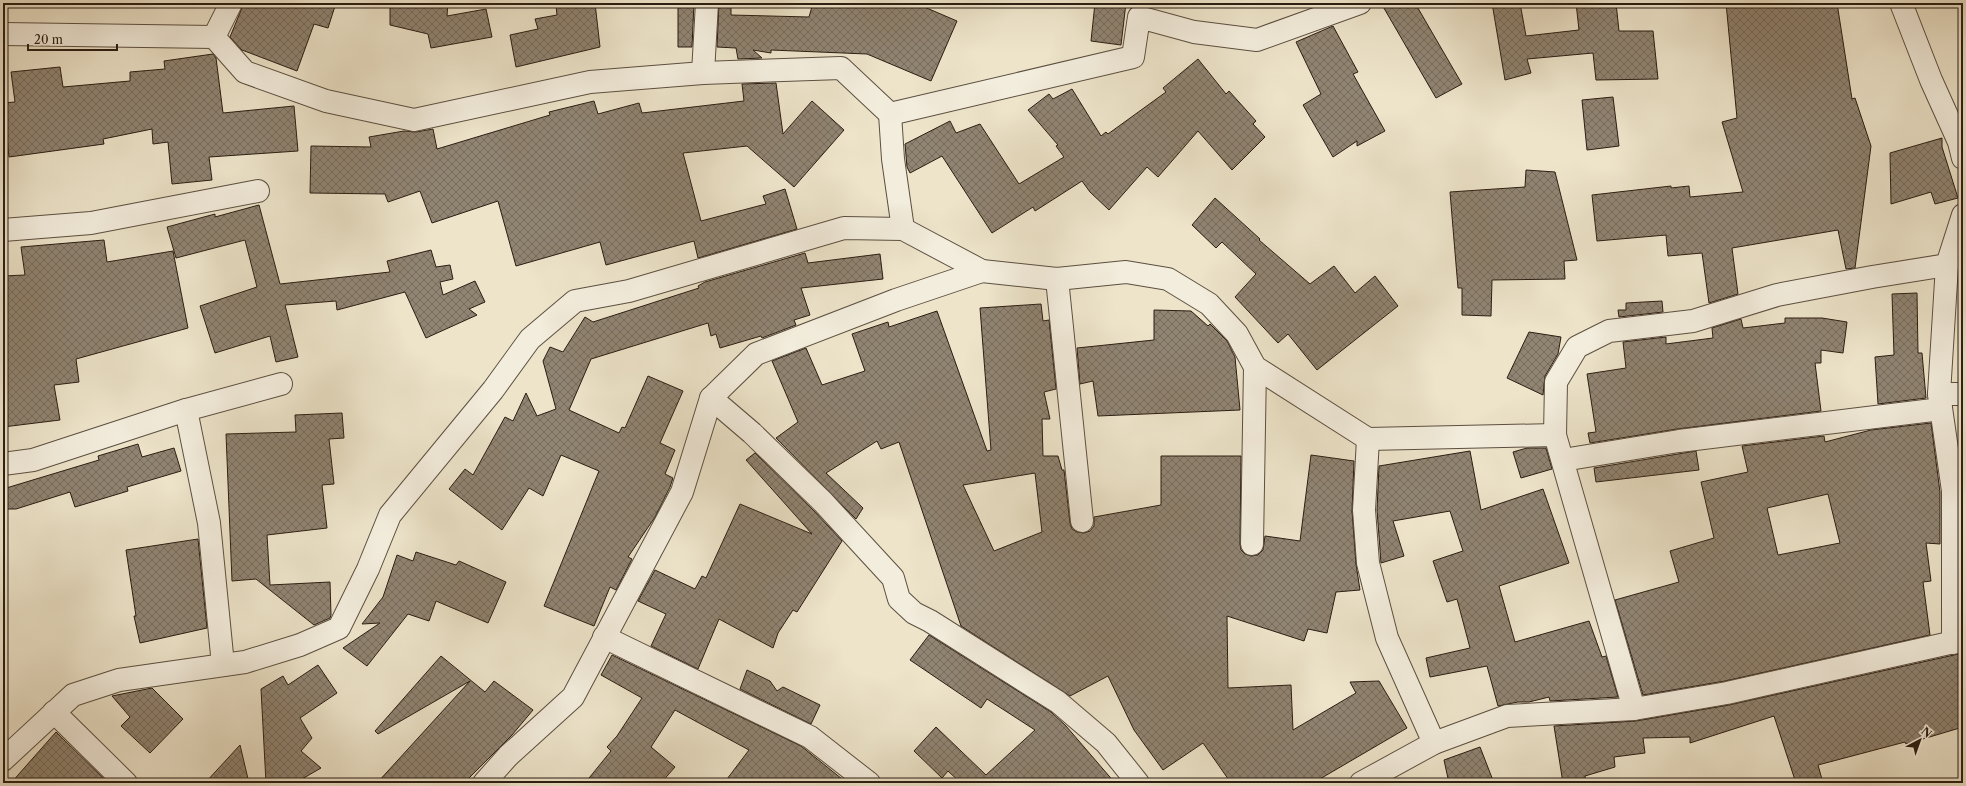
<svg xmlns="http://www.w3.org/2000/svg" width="1966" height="786" font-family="'Libre Caslon Text',serif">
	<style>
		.building { fill: url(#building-cross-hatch); stroke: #2b1d12; fill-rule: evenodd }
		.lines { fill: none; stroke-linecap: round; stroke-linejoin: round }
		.minor-casing { stroke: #5c4f40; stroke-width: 24 }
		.minor { stroke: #f3eddd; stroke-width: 22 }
	</style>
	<defs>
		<pattern id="building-cross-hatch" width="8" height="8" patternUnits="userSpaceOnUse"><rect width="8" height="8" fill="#908472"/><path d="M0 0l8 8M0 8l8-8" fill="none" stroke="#766b5c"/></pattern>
	</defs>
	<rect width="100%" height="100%" fill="#ede4ca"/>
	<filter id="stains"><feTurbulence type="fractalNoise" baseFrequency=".005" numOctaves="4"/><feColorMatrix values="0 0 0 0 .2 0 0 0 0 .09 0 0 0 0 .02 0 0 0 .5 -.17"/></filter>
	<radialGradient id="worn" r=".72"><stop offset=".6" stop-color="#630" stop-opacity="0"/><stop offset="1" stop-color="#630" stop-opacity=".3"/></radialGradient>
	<g class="building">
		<path d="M244,3H336L328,28L314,24L297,71L242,50L230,37Z"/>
		<path d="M390,3H448L447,16L486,9L492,37L431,48L428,34L390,25Z"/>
		<path d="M583,3H595L600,47L516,67L510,35L538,29L535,19L557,15L556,6Z"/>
		<path d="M678,3H694L692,47H678Z"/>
		<path d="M719,3H731V15L809,17L813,3H915L957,21L931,81L867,54L771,50V53L753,50L762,58L738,59L736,48L717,47Z"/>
		<path d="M1095,3H1126L1121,45L1091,41Z"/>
		<path d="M1381,3H1415L1462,84L1436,98Z"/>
		<path d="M1492,3H1520L1526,36L1579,30L1576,3H1616L1619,31H1653L1658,79L1596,80L1593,53L1527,59L1531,73L1505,80Z"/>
		<path d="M1726,3H1837L1852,99L1855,98L1871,146L1855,268L1846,269L1838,230L1732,248L1738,294L1709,303L1702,253L1668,256L1666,235L1597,241L1592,195L1671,186V188L1689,186L1690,197L1743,192L1722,122L1737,118Z"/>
		<path d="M1333,26L1358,72L1353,74L1385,131L1357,146V141L1333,157L1303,105L1321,94L1296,42Z"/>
		<path d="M213,54L216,58L223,113L294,106L298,151L209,157L212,180L172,184L168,142L153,144L152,129L103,139L104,144L9,157L3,103L15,102L11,72L60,67L63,87L130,81V72L165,69L164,61Z"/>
		<path d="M1198,59L1226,94L1229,91L1256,121L1253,124L1265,137L1232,170L1198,131L1158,177L1147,167L1109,210L1090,192L1082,181L1035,211L1033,207L992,233L942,156L910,173L907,167L905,144L950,121L956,133L980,124L1019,184L1064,157L1056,146L1058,145L1028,110L1049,94L1053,99L1072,89L1101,136L1106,132L1108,134L1166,92L1163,88Z"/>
		<path d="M776,83L783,134L812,101L844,130L794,187L747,146L683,153L701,221L766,204L763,196L785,189L797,229L698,258L694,241L606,265L600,242L516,266L498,201L432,223L420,191L388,202L385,194L310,193L311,146L371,147L369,137L404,131L416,132L433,129L437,149L550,115L549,112L594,101L598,114L639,103L642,113L744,101L742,84Z"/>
		<path d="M1613,97L1619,146L1587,150L1582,100Z"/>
		<path d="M1942,138V147L1958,198L1935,204L1931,192L1891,204L1890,153Z"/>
		<path d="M1526,170L1555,172L1577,260L1564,261L1565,279L1492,280L1491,316L1462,315V288H1458L1450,192L1525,187Z"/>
		<path d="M1215,198L1260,239L1259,240L1310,284L1334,266L1355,293L1375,276L1398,306L1317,370L1288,334L1278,343L1235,297L1256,274L1222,242L1216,248L1192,225Z"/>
		<path d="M259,205L280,284L390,272L387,261L431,250L436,267L450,265L453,279L440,282L443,295L475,281L485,302L469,309L477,315L426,338L405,292L337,310L336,301L285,305L298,357L276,362L270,336L215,353L200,306L257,287L245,240L176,258L167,227L215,214V217Z"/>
		<path d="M104,240L107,262L173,251L188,328L76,359L79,382L54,385L60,420L3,427V276L25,275L21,247Z"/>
		<path d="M805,253L808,263L880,254L883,279L801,288L810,315L794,320L796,325L762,338L761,336L720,348L716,334L711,336L708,323L591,359L569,410L619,433L622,427L625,428L648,376L683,391L660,443L675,450L665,474L673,478L670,487L655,517L628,557L632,559L616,590L610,587L594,626L544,606L599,471L561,455L543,496L529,488L502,530L449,489L465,469L473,475L505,417L513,421L526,393L537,416L556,409L543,361L550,347L563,352L585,317L593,322L699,288L698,286L705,282Z"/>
		<path d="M1917,293L1918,353H1922L1926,398L1878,404L1875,357L1894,355L1892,294Z"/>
		<path d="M1662,301L1663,312L1619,317L1618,310H1626V303Z"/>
		<path d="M1041,304L1043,321L1049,320L1056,389L1044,392L1050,419H1042L1043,456H1058L1062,470H1064L1070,523L1072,529L1077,532L1084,533L1090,531L1094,526V517L1161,505V456H1241L1240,544L1241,550L1245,554L1251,556L1258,555L1263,550L1265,536L1300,541L1311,455L1354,461L1352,511L1356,564L1360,590L1336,592L1327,633L1308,629L1304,641L1227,616L1228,688L1291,685L1293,730L1356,693L1350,682L1379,681L1407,728L1313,783H1231L1203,743L1163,770L1134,730L1108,676L1070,696L961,626L899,442L881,449L877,441L826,473L863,508L856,519L776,438L798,422L772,361L806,348L822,385L865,371L852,334L888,322L889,327L937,311L987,451L991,450L980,308ZM1035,473L1042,532L994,551L963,485Z"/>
		<path d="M1154,310L1191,311L1208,326L1210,324L1227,341L1235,357L1240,410L1098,416L1093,381L1080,384L1077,348L1154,340Z"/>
		<path d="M1785,318H1822L1847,322L1843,353L1821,350V363H1815L1821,411L1677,429L1590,443L1588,433L1596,432L1587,374L1626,368L1623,342L1666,337V344L1713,338L1712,328L1741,319L1743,328L1785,323Z"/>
		<path d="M1529,332L1561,337L1558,354L1545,376L1543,395L1507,378Z"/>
		<path d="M342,413L344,438L329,439L334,484L322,485L327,528L267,535L270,585L330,582L331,615L330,618L314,625L256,579L232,581L226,434L296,432L295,415Z"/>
		<path d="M1931,423L1940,492V544L1926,543L1931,581L1923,582L1930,635L1725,681L1643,695L1615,600L1679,582L1670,551L1714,538L1701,482L1748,472L1742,446L1824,436L1825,442L1871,430ZM1828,494L1840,543L1778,555L1767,508Z"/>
		<path d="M138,444L142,457L174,448L181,471L127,487L128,491L75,507L70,492L16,509H3V489L99,460L98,456Z"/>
		<path d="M1527,448H1546L1552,469L1521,478L1513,452Z"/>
		<path d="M1470,451L1481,510L1543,489L1569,563L1499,586L1515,642L1589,621L1602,657L1606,656L1618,697L1550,701L1549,697L1529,702H1518L1498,706L1487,666L1430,677L1426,658L1470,648L1457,599L1447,602L1433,561L1463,551L1450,511L1393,521L1404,556L1381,563L1377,510L1379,466Z"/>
		<path d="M1696,451L1699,470L1596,482L1594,468Z"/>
		<path d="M755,453L814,511L842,541L797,612L793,610L778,633L773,648L719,619L698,669L651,646L666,614L638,601L655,570L695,589L702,576L706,578L740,504L812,534L746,460Z"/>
		<path d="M198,539L207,628L140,643L134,616H136L126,550Z"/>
		<path d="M416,552L456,565L459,561L506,582L488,623L436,601L429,621L408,614L367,666L343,648L380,623L362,624L383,597L397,555L413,561Z"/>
		<path d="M929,635L1051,712L1066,726L1115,783H961L948,771L942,778L914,751L936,727L986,775L1035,730L987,699L981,708L910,660Z"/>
		<path d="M1963,653V727L1906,744L1905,742L1818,765L1823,783H1796L1774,716L1690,743V737L1643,738L1645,753L1614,757L1615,767L1585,776L1586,783H1563L1554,726L1636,721L1729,705Z"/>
		<path d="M612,655L801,746L847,783H724L749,750L675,710L651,747L675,767L661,783H585L611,751L607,747L617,736L642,698L601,675Z"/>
		<path d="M441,656L485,692L494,681L533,710L512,735L464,783H377L470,681L378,734L375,731Z"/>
		<path d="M318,665L337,693L300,718L312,738L301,751L321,768L295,783H266L261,689L283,676L288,685Z"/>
		<path d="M747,670L770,681L777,691L783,687L820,705L811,724L740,689Z"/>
		<path d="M152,688L183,719L150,753L121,726L130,717L112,696Z"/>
		<path d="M56,732L108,783H11Z"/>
		<path d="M240,745L249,783H205Z"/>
		<path d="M1480,747L1494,783H1449L1444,760Z"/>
	</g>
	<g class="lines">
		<defs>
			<g id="minor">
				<path d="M1901,3L1931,80L1959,142L1963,158"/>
				<path d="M3,34L214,37L245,72L326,101L414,120L590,82L703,73L841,68L890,114L1133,57L1139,17L1194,32L1257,40L1360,3"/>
				<path d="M214,37L231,3"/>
				<path d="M703,73L707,3"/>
				<path d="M890,114L893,159L903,229"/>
				<path d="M3,230L91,223L258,191"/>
				<path d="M1057,279L1082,521"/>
				<path d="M1939,394H1963"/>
				<path d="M711,398L752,433L823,502L893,578L899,599L914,613L930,621L1058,702L1106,743L1138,783"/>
				<path d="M186,410L209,523L223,665"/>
				<path d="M1368,439L1364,510L1368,563L1387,638L1434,743"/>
				<path d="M1563,460L1679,441L1941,409"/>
				<path d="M3,464L33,460L186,410L281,384"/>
				<path d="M1252,544L1255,367"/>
				<path d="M604,637L810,737L869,783"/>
				<path d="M1953,643V491L1939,394L1947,265L1963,215"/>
				<path d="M1634,709L1555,435L1556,382L1577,347L1609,331L1693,321L1777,295L1872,277L1947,265"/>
				<path d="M54,712L126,783"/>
				<path d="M3,760L73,695L119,680L245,662L300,645L339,628L368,569L390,515L493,390L530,339L575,301L629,291L844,228L903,229L982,271L1057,279L1126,272L1168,279L1209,304L1237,334L1255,367L1368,439L1555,435"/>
				<path d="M484,783L508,756L573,697L682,492L711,398L756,354L896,300L982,271"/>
				<path d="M1361,783L1434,743L1507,716L1634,709L1727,693L1963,640"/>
			</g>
		</defs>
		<use href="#minor" class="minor-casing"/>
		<use href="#minor" class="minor"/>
	</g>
	<rect width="1966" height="786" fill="none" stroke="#ede4ca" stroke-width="16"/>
	<rect x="4" y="4" width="1958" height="778" fill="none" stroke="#2b1d12" stroke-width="2"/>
	<rect x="8" y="8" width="1950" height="770" fill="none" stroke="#2b1d12"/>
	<g transform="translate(1920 740) rotate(41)" stroke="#f3eddd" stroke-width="3" paint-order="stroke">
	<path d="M0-3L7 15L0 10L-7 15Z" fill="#2b1d12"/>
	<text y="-6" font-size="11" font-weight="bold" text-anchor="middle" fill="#2b1d12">N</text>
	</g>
	<path d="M28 44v6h89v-6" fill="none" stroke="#2b1d12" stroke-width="2"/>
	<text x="34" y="44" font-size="12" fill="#2b1d12" stroke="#f3eddd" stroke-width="3" paint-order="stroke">20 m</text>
	<rect width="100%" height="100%" filter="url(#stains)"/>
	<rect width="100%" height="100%" fill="url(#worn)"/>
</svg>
